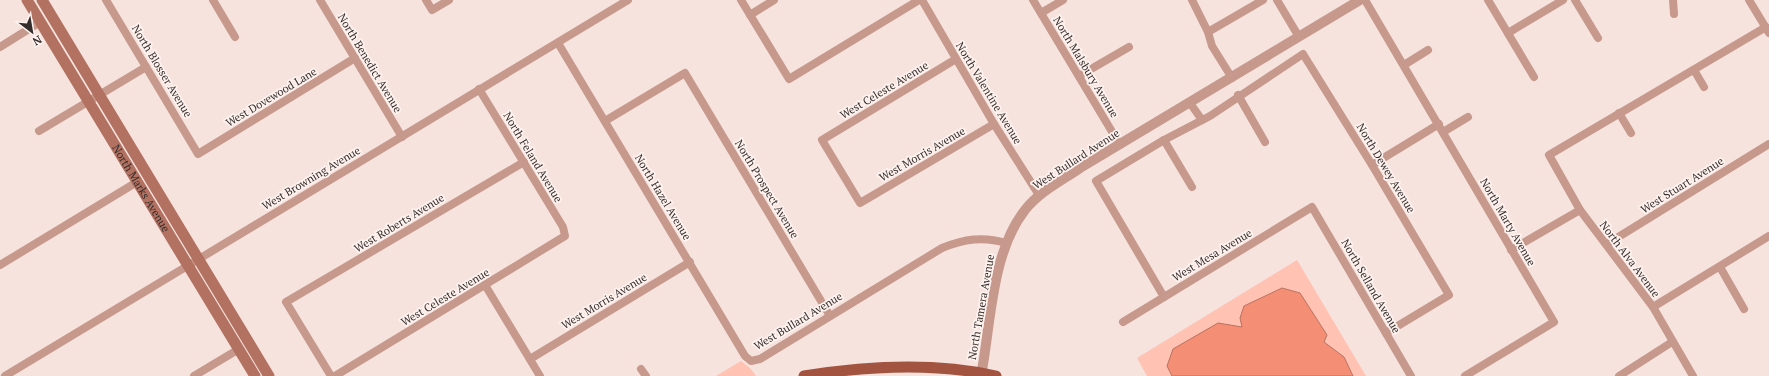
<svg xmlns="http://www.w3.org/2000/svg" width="1769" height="376" font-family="'PT Serif',serif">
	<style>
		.green { fill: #ffc2b3 }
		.water { fill: #f48f76; stroke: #ba7260 }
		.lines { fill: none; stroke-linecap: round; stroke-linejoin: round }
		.minor { stroke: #c7998d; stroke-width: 8 }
		.tertiary { stroke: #c7998d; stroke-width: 10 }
		.secondary { stroke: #b37161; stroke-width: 11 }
		.primary { stroke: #a35440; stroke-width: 11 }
		.labels { text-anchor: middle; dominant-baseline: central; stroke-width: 3.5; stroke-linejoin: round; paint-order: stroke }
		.street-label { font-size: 11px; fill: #342d2b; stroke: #fef2ef }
	</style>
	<rect width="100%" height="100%" fill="#f6e3de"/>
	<g class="green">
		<path d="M1297,260L1366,376H1147L1137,358Z"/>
		<path d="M741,361L751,369L756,376H716Z"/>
	</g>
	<path class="water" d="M1282,288L1300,293L1327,335L1324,342L1344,357L1353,376H1172L1167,366L1173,349L1218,323L1242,327L1240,318L1244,306Z"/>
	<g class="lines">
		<g class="minor">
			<path d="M106,0L198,154L355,58"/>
			<path d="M213,0L235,37"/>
			<path d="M320,0L402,137"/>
			<path d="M426,0L432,10L449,0"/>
			<path d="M741,0L789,79L919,0"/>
			<path d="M922,0L994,124L1039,195"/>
			<path d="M1033,0L1120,145"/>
			<path d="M1192,0L1208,32L1263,0"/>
			<path d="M1277,0L1299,37"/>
			<path d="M1365,0L1554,322L1465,376"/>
			<path d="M1488,0L1534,77"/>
			<path d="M1575,0L1598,38"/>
			<path d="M1673,0L1674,14"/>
			<path d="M1749,0L1769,33"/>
			<path d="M1041,13L1063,0"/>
			<path d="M750,15L774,0"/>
			<path d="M1208,32L1212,46L1232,78"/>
			<path d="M1508,33L1563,0"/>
			<path d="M558,43L745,356L751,361L760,359L942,248C964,239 983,236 1006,243"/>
			<path d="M0,47L40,22"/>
			<path d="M956,59L822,140L860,203L994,124"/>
			<path d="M1404,65L1428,50"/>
			<path d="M1694,70L1704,87"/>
			<path d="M1079,76L1129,47"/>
			<path d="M1238,95L1265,142"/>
			<path d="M1190,103L1202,120"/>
			<path d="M1619,113L1631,133"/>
			<path d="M605,121L685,73L830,316"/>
			<path d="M39,131L146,67"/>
			<path d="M1443,132L1468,117"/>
			<path d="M1164,140L1192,187"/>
			<path d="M1372,165L1439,124"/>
			<path d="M1607,244L1769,144"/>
			<path d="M1511,250L1580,210"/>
			<path d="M0,265L137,182"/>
			<path d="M1720,267L1744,309"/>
			<path d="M485,285L540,376"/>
			<path d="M1164,297L1096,181L1164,140L1210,116L1303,54L1372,165L1449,295L1386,333"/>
			<path d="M1653,307L1769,236"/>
			<path d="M1123,322L1312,207L1411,376"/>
			<path d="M530,359L690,262"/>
			<path d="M641,369L646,376"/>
			<path d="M5,376L628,0"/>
			<path d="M194,376L239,349"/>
			<path d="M331,376L286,302L524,162"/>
			<path d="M335,376L565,236L563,227L479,89"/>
			<path d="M1619,376L1672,342"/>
			<path d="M1693,376L1653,307L1580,210L1549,155L1766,27"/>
		</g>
		<path class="tertiary" d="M981,376C991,324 991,253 1025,210C1039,192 1061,181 1080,168L1360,0"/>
		<g class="secondary">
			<path id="s1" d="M27,0L255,376"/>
			<path d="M42,0L269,376"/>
		</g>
		<path class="primary" d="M804,376C866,366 934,362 996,376"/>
	</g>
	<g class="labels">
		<g class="street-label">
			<text transform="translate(370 63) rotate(59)">North Benedict Avenue</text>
			<text transform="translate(1086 67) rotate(59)">North Malsbury Avenue</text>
			<text transform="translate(162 71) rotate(59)">North Blosser Avenue</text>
			<text transform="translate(884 90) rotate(-31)">West Celeste Avenue</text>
			<text transform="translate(989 93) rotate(59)">North Valentine Avenue</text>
			<text transform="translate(271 97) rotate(-31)">West Dovewood Lane</text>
			<text transform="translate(922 154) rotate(-30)">West Morris Avenue</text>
			<text transform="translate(533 157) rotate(59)">North Feland Avenue</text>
			<text transform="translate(1076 159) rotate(-33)">West Bullard Avenue</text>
			<text transform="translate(1386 168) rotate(59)">North Dewey Avenue</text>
			<text transform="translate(311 178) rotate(-31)">West Browning Avenue</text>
			<text transform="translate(1682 185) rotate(-32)">West Stuart Avenue</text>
			<text stroke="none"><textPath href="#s1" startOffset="220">North Marks Avenue</textPath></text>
			<text transform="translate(767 189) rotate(59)">North Prospect Avenue</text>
			<text transform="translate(663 197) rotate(59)">North Hazel Avenue</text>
			<text transform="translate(1508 222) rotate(60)">North Marty Avenue</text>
			<text transform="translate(399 223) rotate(-31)">West Roberts Avenue</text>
			<text transform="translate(1212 255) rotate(-31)">West Mesa Avenue</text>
			<text transform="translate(1630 259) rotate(53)">North Alva Avenue</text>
			<text transform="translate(1371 286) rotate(60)">North Selland Avenue</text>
			<text transform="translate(445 297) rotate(-31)">West Celeste Avenue</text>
			<text transform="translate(604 301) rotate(-31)">West Morris Avenue</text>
			<text transform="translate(981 307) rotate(-80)">North Tamera Avenue</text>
			<text transform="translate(798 321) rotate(-31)">West Bullard Avenue</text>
		</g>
	</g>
	<g transform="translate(32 32) rotate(149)" stroke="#fef2ef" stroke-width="3" paint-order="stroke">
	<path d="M0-3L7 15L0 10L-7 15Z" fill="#342d2b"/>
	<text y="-6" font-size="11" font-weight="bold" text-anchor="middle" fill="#342d2b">N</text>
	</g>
</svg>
